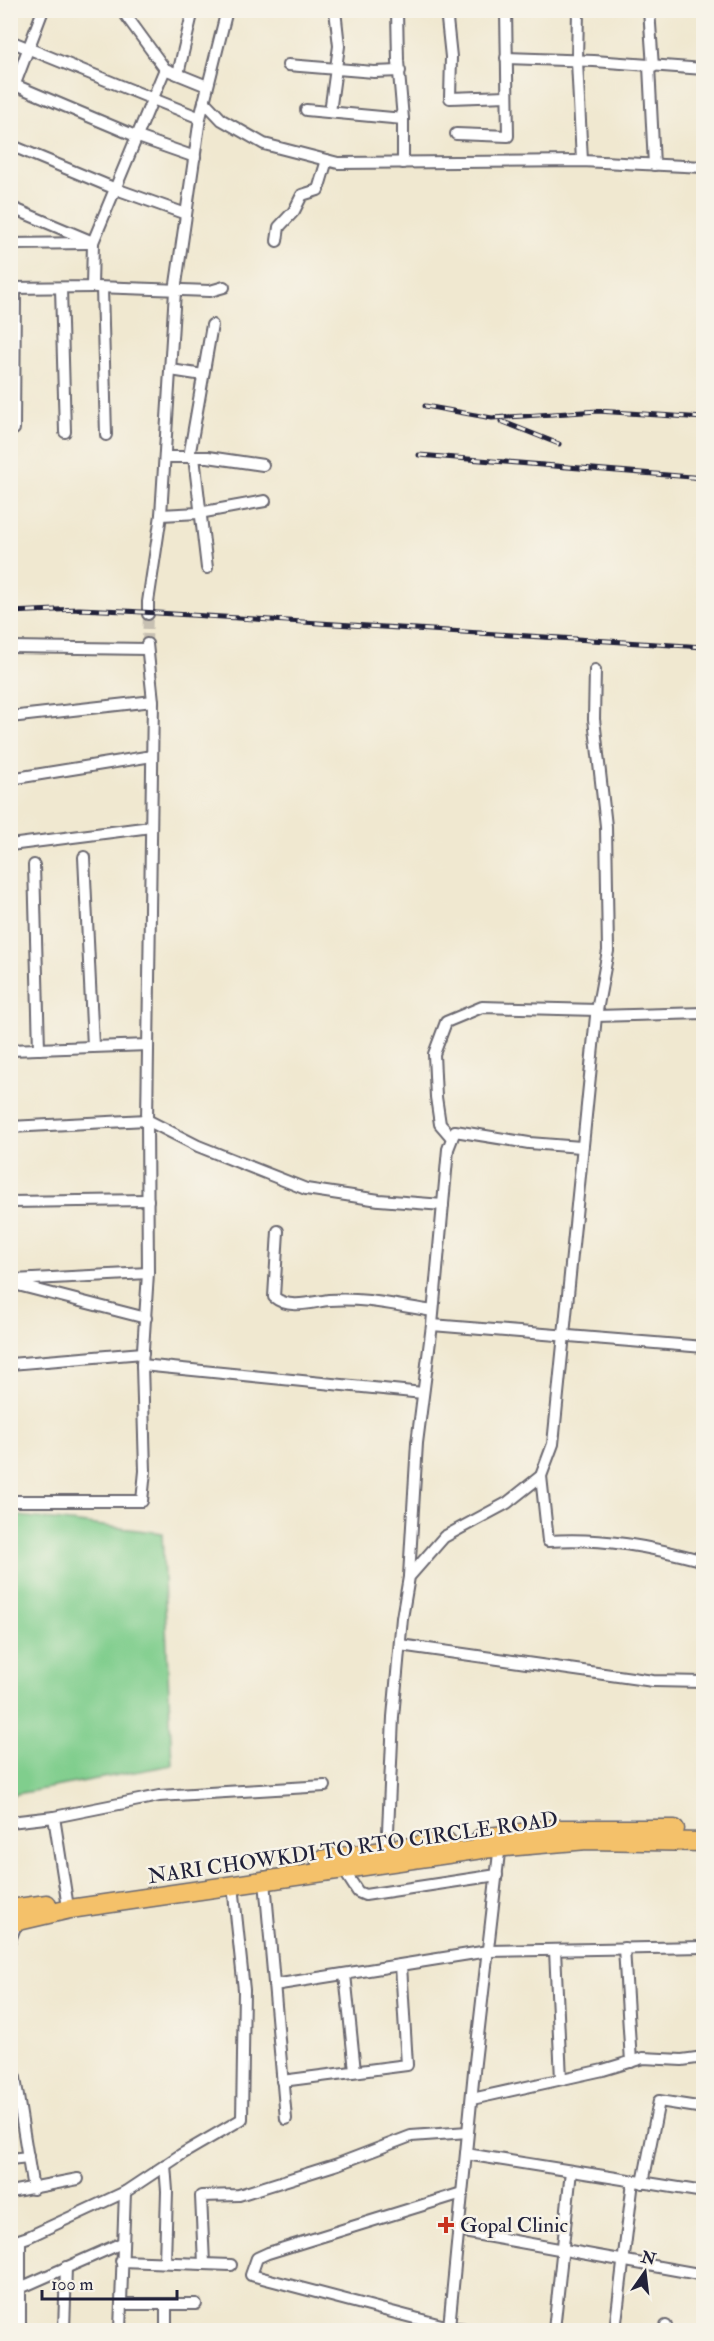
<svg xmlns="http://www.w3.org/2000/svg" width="714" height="2341" font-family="'IM FELL Double Pica',serif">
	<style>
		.green { fill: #80ce8d; stroke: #517864; stroke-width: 1.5 }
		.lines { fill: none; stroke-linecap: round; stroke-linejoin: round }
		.street-tunnel { stroke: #c7c0b2; stroke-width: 10; stroke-dasharray: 10 5; stroke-linecap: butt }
		.street-casing { stroke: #6a676f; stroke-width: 14 }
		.highway-casing { stroke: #6a676f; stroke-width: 21 }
		.street { stroke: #fff; stroke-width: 10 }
		.highway { stroke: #f4c16b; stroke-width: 18 }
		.rail-casing { stroke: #22223b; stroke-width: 5 }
		.rail { stroke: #f7f3e8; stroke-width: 3; stroke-dasharray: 9; stroke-linecap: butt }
		.poi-dot { fill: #c8321e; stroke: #f7f3e8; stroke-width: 2 }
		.labels { text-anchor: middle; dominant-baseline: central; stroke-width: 5; stroke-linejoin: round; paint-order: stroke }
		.street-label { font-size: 21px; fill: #22223b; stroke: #f7f3e8 }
		.poi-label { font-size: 21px; fill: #22223b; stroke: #f7f3e8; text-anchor: start }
	</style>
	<rect width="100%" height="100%" fill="#f7f3e8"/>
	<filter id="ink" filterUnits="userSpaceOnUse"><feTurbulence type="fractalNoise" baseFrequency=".0167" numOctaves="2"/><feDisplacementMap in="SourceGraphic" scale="12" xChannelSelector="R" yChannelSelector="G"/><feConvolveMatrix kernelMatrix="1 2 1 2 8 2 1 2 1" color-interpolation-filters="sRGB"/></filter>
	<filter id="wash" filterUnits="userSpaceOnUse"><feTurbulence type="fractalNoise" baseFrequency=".008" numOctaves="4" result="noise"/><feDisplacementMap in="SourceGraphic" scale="24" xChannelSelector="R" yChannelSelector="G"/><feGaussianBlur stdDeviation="1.35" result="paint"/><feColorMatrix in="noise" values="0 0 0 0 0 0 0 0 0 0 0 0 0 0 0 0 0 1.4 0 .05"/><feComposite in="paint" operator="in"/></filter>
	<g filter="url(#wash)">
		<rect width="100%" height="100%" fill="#f0e8d0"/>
		<path class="green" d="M11,1515L162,1533L172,1765L11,1795Z"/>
	</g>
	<g filter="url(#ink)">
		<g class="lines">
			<path class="street-tunnel" d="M147,644L148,614"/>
			<defs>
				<g id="street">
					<path d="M122,10L165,69L207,86"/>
					<path d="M397,10L398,61L403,119V163"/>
					<path d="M446,10L451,57L450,98L507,96"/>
					<path d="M578,10L577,61L582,161"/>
					<path d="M649,10L653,67"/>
					<path d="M10,41L200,118"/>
					<path d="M506,58L594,61L704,69"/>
					<path d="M288,65L374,72L400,71"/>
					<path d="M649,66L654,165"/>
					<path d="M178,74L193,10"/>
					<path d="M10,83L138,137L195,157"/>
					<path d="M10,97L43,10"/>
					<path d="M204,101L222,120L264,144L338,163L582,161L704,167"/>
					<path d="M306,110L403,119"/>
					<path d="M330,112L339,46L335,10"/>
					<path d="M456,134L508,136L506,10"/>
					<path d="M10,145L116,189L186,214"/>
					<path d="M10,207L93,242"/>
					<path d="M277,241L279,227L294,211L302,195L318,190L327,160"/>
					<path d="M10,244L89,243"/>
					<path d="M96,287L210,291L224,287"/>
					<path d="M10,288L92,287L93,242L165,69"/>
					<path d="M61,288L65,432"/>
					<path d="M102,288L106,435"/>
					<path d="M171,370L203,375"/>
					<path d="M14,429L15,288"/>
					<path d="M165,457H208L263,465"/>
					<path d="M189,457L212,325"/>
					<path d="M194,457L207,568"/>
					<path d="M161,515L199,513L265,501"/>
					<path d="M148,614V602L161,515L175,291L200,118L227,10"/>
					<path d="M10,647L147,649"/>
					<path d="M595,670L594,719L606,826L608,951L596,1016L704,1013"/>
					<path d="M10,717L153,701"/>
					<path d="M10,779L152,756"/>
					<path d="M10,845L151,827"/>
					<path d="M84,857L93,1046"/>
					<path d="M34,865L39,1049"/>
					<path d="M10,1050L148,1045"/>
					<path d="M10,1127L147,1120L198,1146L306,1189L379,1200L443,1205"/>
					<path d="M452,1138L440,1124L436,1097L434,1054L446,1022L482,1007L597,1010"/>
					<path d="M10,1202L148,1200"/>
					<path d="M278,1231L274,1297C289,1310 312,1302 329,1300C364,1297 399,1306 433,1311"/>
					<path d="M14,1280L148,1273"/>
					<path d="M10,1283L146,1318"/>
					<path d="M432,1325L704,1347"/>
					<path d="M10,1364L143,1353"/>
					<path d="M142,1365L423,1393"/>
					<path d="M541,1476L548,1541C602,1537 652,1547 704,1561"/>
					<path d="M10,1501H142L145,1471L142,1365L148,1273L147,1120L153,701L147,644"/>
					<path d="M409,1576L417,1443L432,1325L448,1149L455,1131L529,1143L581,1147"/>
					<path d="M400,1645L653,1681L704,1682"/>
					<path d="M54,1817L159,1796L325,1786"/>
					<path d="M10,1822L54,1817L67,1901"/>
					<path d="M387,1854L393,1717L402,1618L409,1577L444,1537L507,1503L541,1476L553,1444L596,1016"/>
					<path d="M343,1869L358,1892L365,1895L497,1875"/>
					<path d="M265,1881L286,2119"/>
					<path d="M10,1940L17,1922"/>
					<path d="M624,1948L631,2062"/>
					<path d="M555,1950L561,2079"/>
					<path d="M345,1974L355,2071"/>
					<path d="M274,1985L488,1951L704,1947"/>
					<path d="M10,2047L33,2189"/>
					<path d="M282,2081L407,2065L401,1965"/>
					<path d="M472,2099L603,2070L643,2058L682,2060L704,2057"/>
					<path d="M466,2154L704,2192"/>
					<path d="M10,2159L28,2157"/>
					<path d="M643,2183L659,2101L704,2108"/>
					<path d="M10,2192L78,2179"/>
					<path d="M458,2231L704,2275"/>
					<path d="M20,2240V2330"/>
					<path d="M10,2243L28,2237L125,2192L182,2154L242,2119L244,1990L233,1885"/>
					<path d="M121,2261L231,2265"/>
					<path d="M165,2262L167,2191L165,2165"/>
					<path d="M204,2264L201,2196L239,2195L338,2164L411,2136L468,2132"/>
					<path d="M20,2288L122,2243"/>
					<path d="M121,2304H196"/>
					<path d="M64,2330L66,2267"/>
					<path d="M120,2330L125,2192"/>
					<path d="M166,2330V2304"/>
					<path d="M448,2330L449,2327L251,2275L257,2258L268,2253L462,2193"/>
					<path d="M474,2330L449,2327L474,2071L500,1844"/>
					<path d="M554,2330L571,2171"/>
					<path d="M615,2330L633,2181"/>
					<path d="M665,2330L666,2326"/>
				</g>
				<g id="highway">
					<path d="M481,1838L552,1829H675"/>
					<path d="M320,1860L447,1842"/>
					<path d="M10,1909L47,1904"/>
					<path d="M10,1923L70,1909L482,1849L587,1840L704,1842"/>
				</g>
			</defs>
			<use href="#street" class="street-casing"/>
			<use href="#highway" class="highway-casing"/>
			<use href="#street" class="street"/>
			<use href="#highway" class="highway"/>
			<defs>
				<g id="rail">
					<path d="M425,406L492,418L598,411L704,418"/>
					<path d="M501,421L559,444"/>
					<path d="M419,455L704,478"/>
					<path d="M10,612L79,609L125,611L704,647"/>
				</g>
			</defs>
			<use href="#rail" class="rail-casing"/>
			<use href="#rail" class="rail"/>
		</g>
	</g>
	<path class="poi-dot" d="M443 2216h6v6h6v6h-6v6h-6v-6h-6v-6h6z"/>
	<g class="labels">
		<g class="street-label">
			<text transform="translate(353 1848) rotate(-8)">NARI CHOWKDI TO RTO CIRCLE ROAD</text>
		</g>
		<g class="poi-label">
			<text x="460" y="2225">Gopal Clinic</text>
		</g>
	</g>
	<rect width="714" height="2341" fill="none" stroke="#f7f3e8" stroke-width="36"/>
	<g transform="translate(645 2272) rotate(14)" stroke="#f7f3e8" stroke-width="4.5" paint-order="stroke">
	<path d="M0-4.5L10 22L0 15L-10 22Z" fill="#22223b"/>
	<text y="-9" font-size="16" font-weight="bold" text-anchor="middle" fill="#22223b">N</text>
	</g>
	<path d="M42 2290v9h135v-9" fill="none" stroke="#22223b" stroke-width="3"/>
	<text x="51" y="2290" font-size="18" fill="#22223b" stroke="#f7f3e8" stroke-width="4.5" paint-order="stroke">100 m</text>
</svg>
